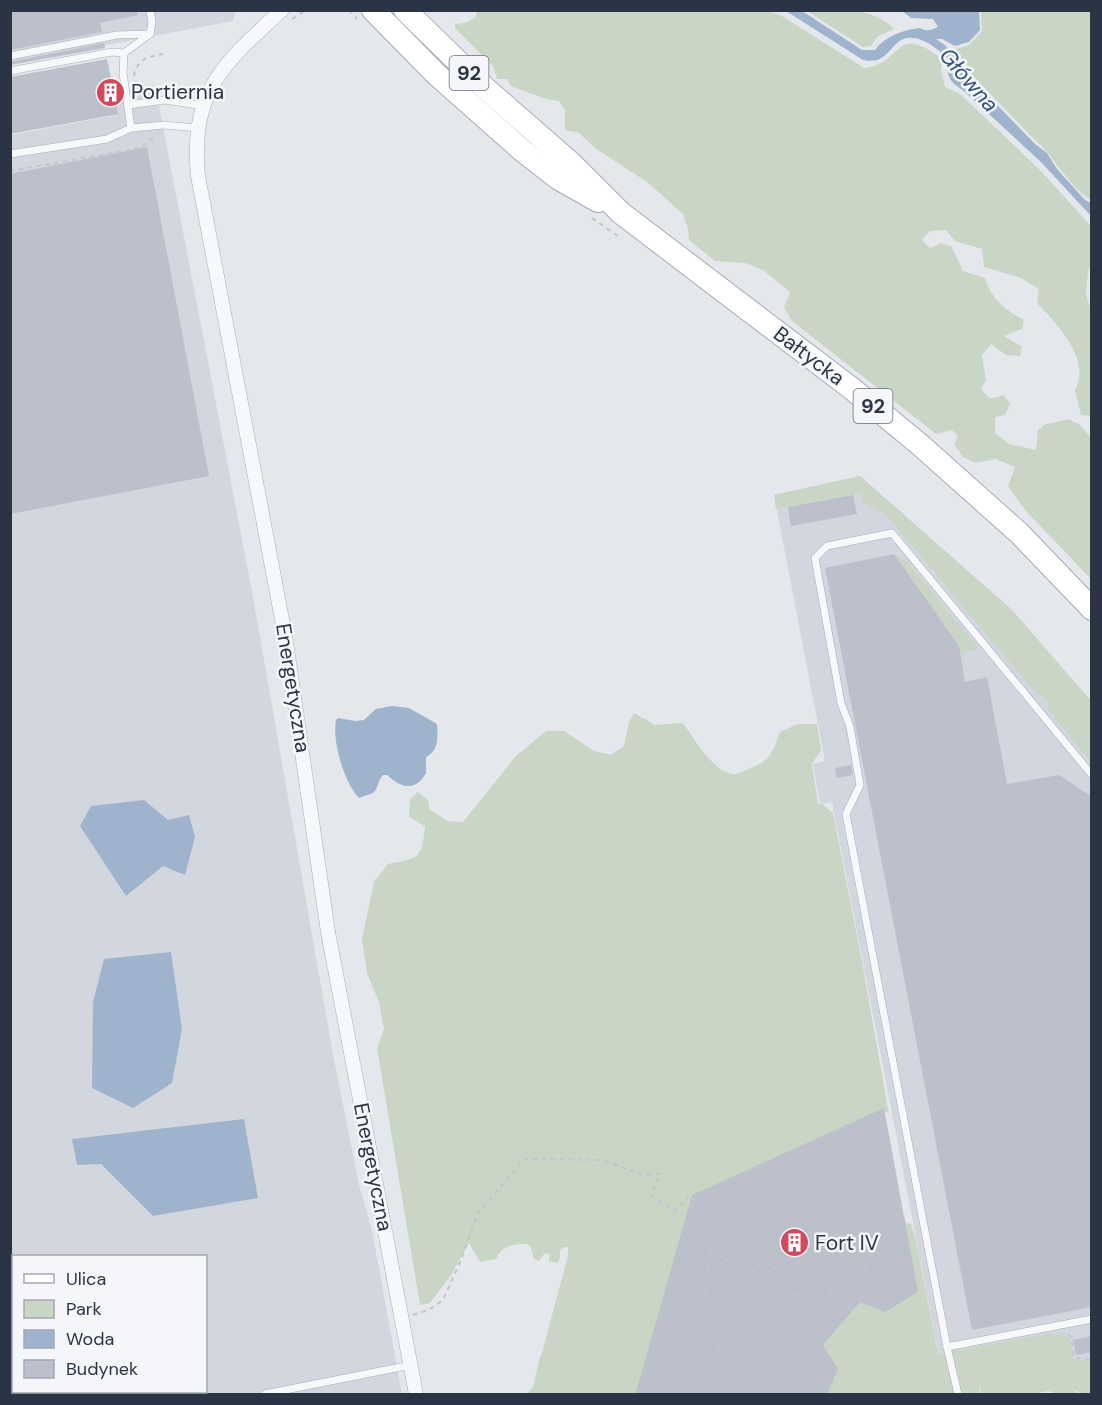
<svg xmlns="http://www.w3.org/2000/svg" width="1102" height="1405" font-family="'DM Sans',sans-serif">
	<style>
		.built { fill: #d2d6de; fill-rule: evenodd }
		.green { fill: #c9d6c5 }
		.water { fill: #9fb4cc }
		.building { fill: #bbc0ca }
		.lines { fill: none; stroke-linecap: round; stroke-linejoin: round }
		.service-casing { stroke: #a9aeb7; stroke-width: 8 }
		.minor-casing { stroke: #a9aeb7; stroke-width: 15 }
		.primary-casing { stroke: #a3abb8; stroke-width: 24 }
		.path { stroke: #c2c5cb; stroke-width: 2; stroke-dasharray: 4.5 4.5; stroke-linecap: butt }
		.service { stroke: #f7f8fa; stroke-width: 7 }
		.minor { stroke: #f7f8fa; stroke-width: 14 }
		.primary { stroke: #fff; stroke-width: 22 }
		.labels { text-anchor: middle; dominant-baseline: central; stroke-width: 5; stroke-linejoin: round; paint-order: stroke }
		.shield { fill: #f4f6f9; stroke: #676e7b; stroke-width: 1.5 }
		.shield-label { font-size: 20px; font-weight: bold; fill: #2b3445 }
		.poi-label { font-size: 21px; fill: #2b3445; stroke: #f4f6f9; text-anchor: start }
		.street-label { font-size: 21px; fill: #2b3445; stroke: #f4f6f9 }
		.water-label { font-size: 22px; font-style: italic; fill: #34527a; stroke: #f4f6f9 }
	</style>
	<rect width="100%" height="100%" fill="#e4e7ec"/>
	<g class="built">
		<path d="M11,11H236L233,21L11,63Z"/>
		<path d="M155,85L253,597L332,1049L359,1185L372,1230L402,1394H11V135L111,116L107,89H113L114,92ZM14,1256H206V1392H14Z"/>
		<path d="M860,476L1012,610L1091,701V1394H1084L1066,1386L1070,1374L1045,1371L978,1384L980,1394H946L832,802L820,804L813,764L825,761L774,495Z"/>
	</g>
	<g class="green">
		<path d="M477,11H768L782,16L864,68C904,64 893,21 942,59L941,70L945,87L960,94L1040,170L1091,226V262L1088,272L1086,295L1091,310V416L1081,415L1075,390C1092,360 1057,324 1037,303L1039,289L1021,278L984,267L982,249L955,241L946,230L930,231L922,240L930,248L941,243L952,247L963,271L985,278C991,299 1005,310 1024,320L1022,329L1004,336L1022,347L1020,356L1006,355L991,344L982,355L986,380L981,389L990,399L1004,395L1010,404L1005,415L995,417V433L1009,444L1036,450L1038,430L1044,425L1069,419L1080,425L1091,438V579L1025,510L1008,486L1015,467L996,459L975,463L963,457L954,444L958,436L952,430L936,434L792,321L784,307L790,292L763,270L745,263L715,261L689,240L688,229L683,214L647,182L595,148L579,133L565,130V110L559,101L546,99L511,86L507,79H497L493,66L455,28V24L465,23L476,17Z"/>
		<path d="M807,11C836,10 872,6 894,29L877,37L871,46L863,47Z"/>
		<path d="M981,11H1091V200C1067,186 1056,157 1035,140L963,66L952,50L969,45L982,31Z"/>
		<path d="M860,476L1012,610L1091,701V763L1047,708L1050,704L1045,697L1035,692L885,514L863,502L861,493L776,509L774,495Z"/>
		<path d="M896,556L906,560L975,644L977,647L975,650L960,654Z"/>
		<path d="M634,713L655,725L683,723C693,737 715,775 735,774C739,774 745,770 749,769C771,760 772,753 780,732L798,724H817L821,750L812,764L818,804H822L833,813L863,967L889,1114L882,1109L900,1204L906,1223L911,1224L915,1236L938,1354L1051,1333L1052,1335L1065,1333L1069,1337L1073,1358L1091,1362V1394H1084L1065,1386L1081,1394H1059L1048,1391L1033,1394H982L979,1384L980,1394H526L533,1387L540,1357L541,1356L568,1256V1247H564L560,1251V1258L557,1263L549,1261V1253L544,1254L539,1261L534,1259L530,1246L527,1244C513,1244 502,1245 496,1259L480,1262L469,1243L451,1275L430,1303L420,1305L377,1048L384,1029L379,1002L367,973L362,939L374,882L388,864C419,858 422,859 425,826L409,817L410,799L418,792L428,800L430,810L448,821L463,822L516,756L546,731H564L594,751L611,755L624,746L629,722Z"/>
	</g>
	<g class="water">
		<path d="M786,11H802L862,50H875C885,36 903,30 920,28C926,32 932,30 938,27L933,19L911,18L902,11H979L980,30L969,42L955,46L942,39H936L945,45L974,81L1035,144L1047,153L1057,169L1085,200L1091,203V216L1040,161L964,91C947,80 948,77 947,58C934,45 910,27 894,46C883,58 879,63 863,60Z"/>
		<path d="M392,706L409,708L437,724C438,738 439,750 426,757V773C415,793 400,787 387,775H383C378,780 378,789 373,793C369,795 363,796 359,798C344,782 332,742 336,720L338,718L355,721L364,720L376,709Z"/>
		<path d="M144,800L168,820L189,815L195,837L185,875L163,866L126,896L80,826L91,806Z"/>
		<path d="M171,952L182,1029L172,1083L133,1108L92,1088L93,1002L104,959Z"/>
		<path d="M244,1119L258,1198L153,1216L101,1164L77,1165L72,1139Z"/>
	</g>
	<g class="building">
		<path d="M10,10H137L138,15L100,23L102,32L10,50Z"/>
		<path d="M104,43L105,48L10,65V62Z"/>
		<path d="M107,59L118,114L10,134V77Z"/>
		<path d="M147,147L209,476L10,514V174Z"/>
		<path d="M853,495L857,514L791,526L788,507Z"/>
		<path d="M894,554L959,646L965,682L987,677L1007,784L1059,775L1092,797V1307L972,1330L825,568Z"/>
		<path d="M851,765L853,775L837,778L835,768Z"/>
		<path d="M884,1108L918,1292L885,1312L860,1302L823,1345L838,1369L827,1395H635L692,1195Z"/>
		<path d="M1092,1336V1352L1076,1355L1073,1340Z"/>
	</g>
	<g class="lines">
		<defs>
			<g id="service">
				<path d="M10,56L117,35L150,34"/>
				<path d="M10,71L112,52L124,53L150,34L152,22L150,10"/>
				<path d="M128,105L165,100L204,106"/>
				<path d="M131,128L164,125L198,128"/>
				<path d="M10,154L107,139L131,128L123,73L124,53"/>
				<path d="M1092,775L892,533L827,546L815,558L841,703L850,727L860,785L846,814L947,1347L1092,1319"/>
				<path d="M947,1347L958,1394"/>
				<path d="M265,1394L411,1365"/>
			</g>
			<path id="minor" d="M282,10C223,64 190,91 198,176L285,635L328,932L416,1394"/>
			<g id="primary">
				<path d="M373,10L437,75L523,151L559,179L598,201"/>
				<path d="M405,10L485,88L572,164L621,213L851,388L918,443L1019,533L1092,609"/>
			</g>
		</defs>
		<use href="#service" class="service-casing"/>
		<use href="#minor" class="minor-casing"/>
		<use href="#primary" class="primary-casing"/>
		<g class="path">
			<path d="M349,10L357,19"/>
			<path d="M292,19L306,10"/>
			<path d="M134,76C137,59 147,57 163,54"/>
			<path d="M135,81L145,92"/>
			<path d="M186,93L197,88"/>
			<path d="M10,171L141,148L155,136"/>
			<path d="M592,218L622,239"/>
			<path d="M710,1251L750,1271L764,1262L779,1270L795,1266L834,1294"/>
			<path d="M413,1315L430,1309L443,1300L460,1262L478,1214L524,1159L602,1160L643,1175L660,1174L651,1195L674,1211L690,1195L699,1205L696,1233L710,1251L704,1301L719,1348L706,1381L692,1386V1394"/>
			<path d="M1068,1334L1071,1337L1074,1357L1092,1360"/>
			<path d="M719,1348L730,1313L748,1298L773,1290L824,1300L860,1278L866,1269L821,1244L784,1246"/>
		</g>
		<use href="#service" class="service"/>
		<use href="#minor" class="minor"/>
		<use href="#primary" class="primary"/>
	</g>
	<defs>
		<symbol id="building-disc" viewBox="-11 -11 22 22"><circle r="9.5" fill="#d1495b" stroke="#f4f6f9"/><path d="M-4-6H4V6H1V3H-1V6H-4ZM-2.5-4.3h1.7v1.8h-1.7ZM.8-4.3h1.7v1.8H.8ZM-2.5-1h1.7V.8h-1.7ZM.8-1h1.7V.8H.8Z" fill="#fff"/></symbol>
	</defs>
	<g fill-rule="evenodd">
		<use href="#building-disc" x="94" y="76" width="33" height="33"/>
		<use href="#building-disc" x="778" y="1226" width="33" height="33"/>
	</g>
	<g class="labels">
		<g class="shield">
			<rect x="449.5" y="56" width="39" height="34" rx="4.5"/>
			<rect x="853.5" y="389" width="39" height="34" rx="4.5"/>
		</g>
		<g class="shield-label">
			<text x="469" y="73">92</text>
			<text x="873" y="406">92</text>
		</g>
		<g class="poi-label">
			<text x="131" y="92">Portiernia</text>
			<text x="815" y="1243">Fort IV</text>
		</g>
		<g class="street-label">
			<text transform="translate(809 356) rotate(37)">Bałtycka</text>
			<text transform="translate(293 688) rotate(81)">Energetyczna</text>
			<text transform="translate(373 1167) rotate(79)">Energetyczna</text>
		</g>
		<g class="water-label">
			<text transform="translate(969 80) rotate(49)">Główna</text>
		</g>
	</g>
	<rect width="1102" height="1405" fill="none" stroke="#2b3445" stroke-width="24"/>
	<rect x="12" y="1255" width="195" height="138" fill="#f4f6f9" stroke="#a4a8b1" stroke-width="1.5"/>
	<rect x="24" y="1274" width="30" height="9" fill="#ffffff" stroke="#a4a8b1" stroke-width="1.5"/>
	<text x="66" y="1285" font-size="18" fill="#2b3445">Ulica</text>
	<rect x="24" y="1300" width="30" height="18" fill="#c9d6c5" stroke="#a4a8b1" stroke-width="1.5"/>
	<text x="66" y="1315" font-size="18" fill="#2b3445">Park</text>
	<rect x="24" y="1330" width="30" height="18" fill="#9fb4cc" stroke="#a4a8b1" stroke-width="1.5"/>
	<text x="66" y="1345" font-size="18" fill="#2b3445">Woda</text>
	<rect x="24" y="1360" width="30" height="18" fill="#bbc0ca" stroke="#a4a8b1" stroke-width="1.5"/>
	<text x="66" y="1375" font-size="18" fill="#2b3445">Budynek</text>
</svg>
